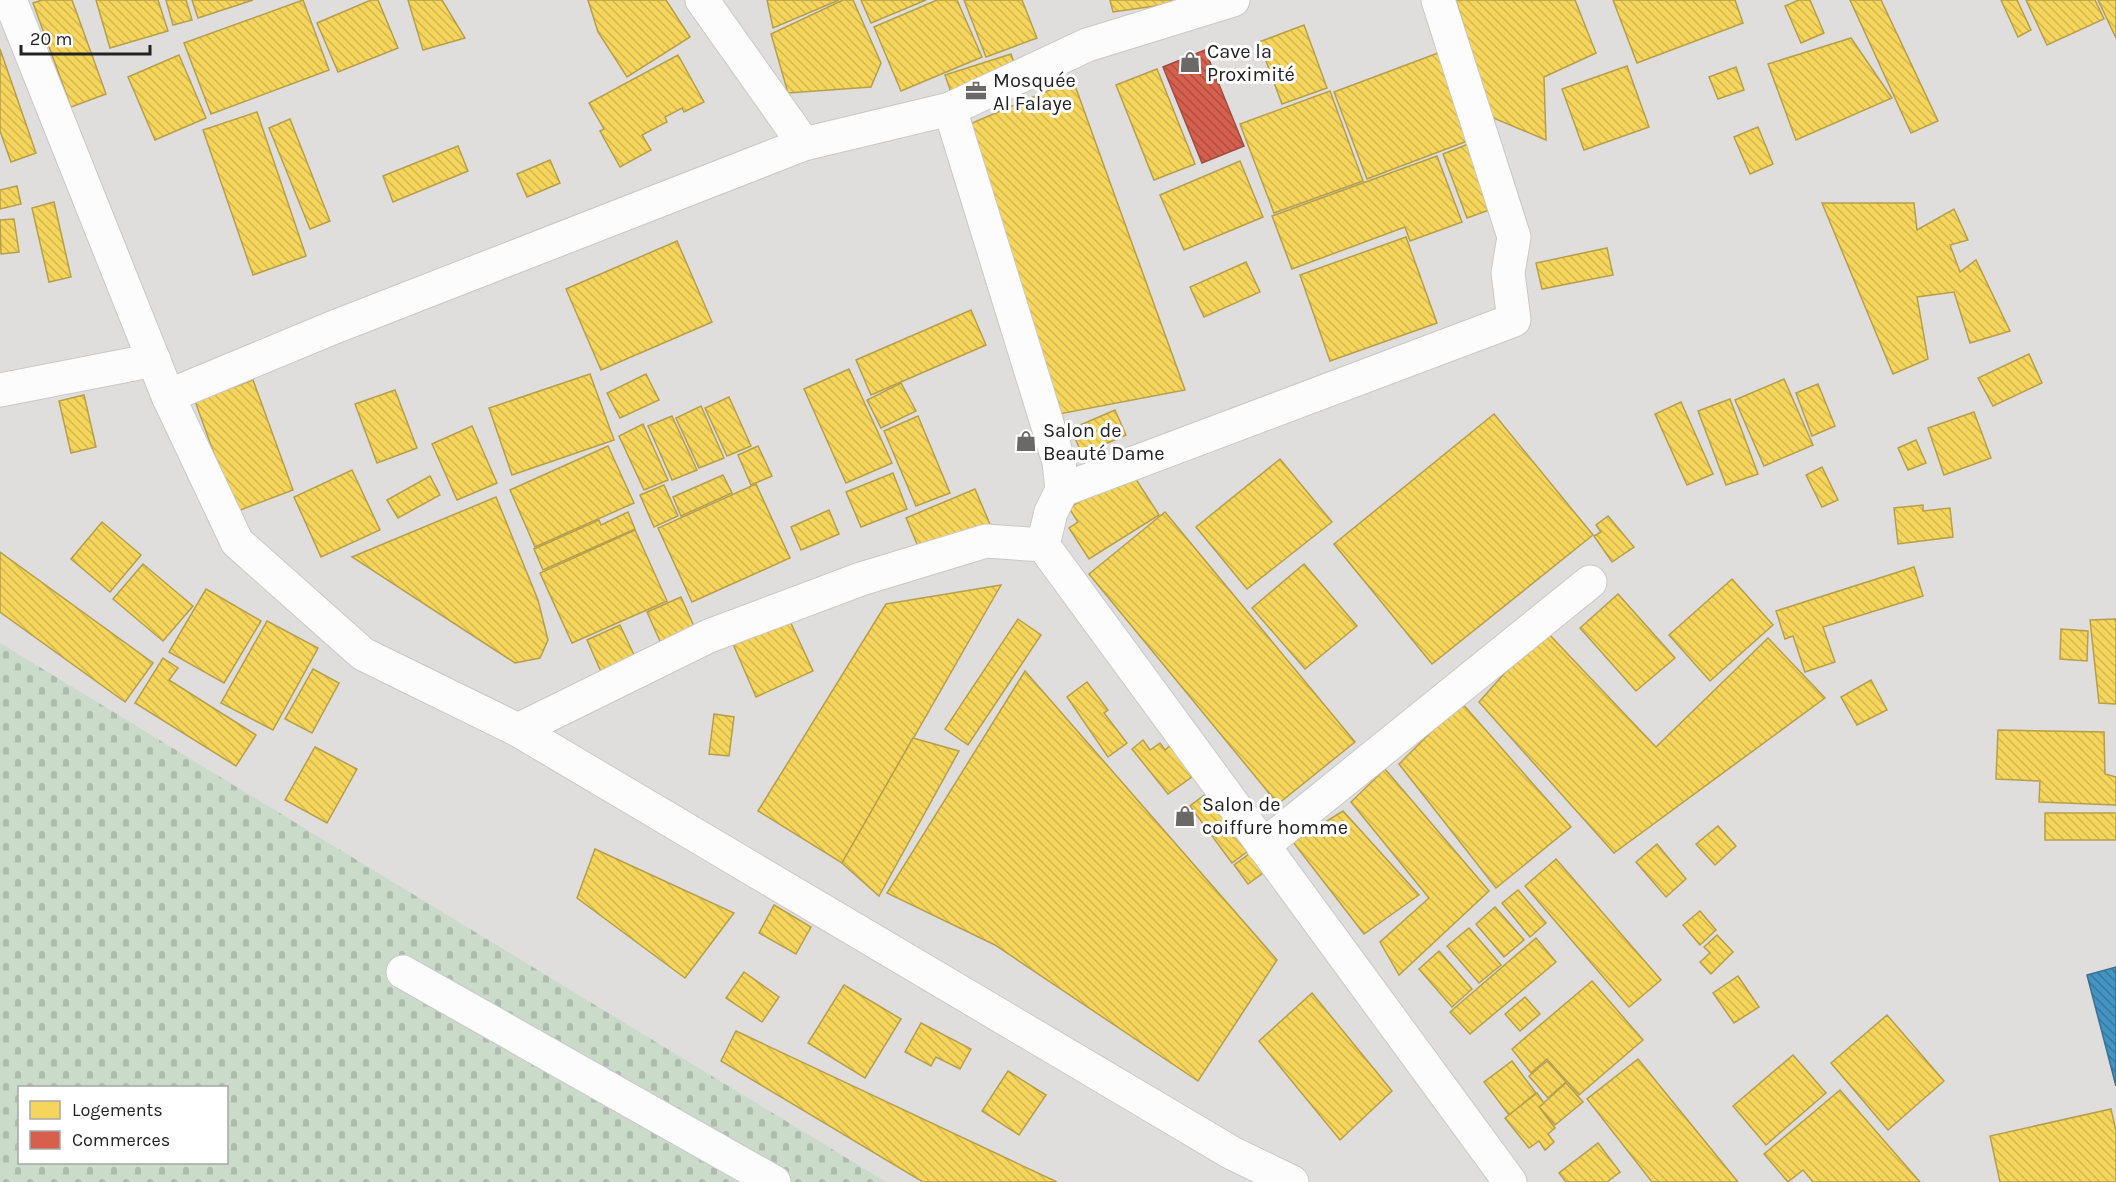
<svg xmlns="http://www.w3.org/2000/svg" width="2116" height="1182" font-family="Karla,sans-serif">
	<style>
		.residential { fill: #dfdedc; fill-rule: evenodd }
		.cemetery { fill: url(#cemetery-stones); fill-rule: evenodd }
		.homes { fill: url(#homes-back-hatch); stroke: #b69f4b; stroke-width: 1.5 }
		.shops { fill: url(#shops-back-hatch); stroke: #a04d40; stroke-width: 1.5 }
		.schools { fill: url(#schools-back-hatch); stroke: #397193; stroke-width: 1.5 }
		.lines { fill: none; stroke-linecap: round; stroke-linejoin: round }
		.minor-casing { stroke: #c9c8c7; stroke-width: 35 }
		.minor { stroke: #fdfcfc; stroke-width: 33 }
		.labels { text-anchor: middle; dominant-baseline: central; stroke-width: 6; stroke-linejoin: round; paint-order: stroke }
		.poi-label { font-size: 20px; fill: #222; stroke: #fff; text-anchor: start }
	</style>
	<defs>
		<pattern id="cemetery-stones" width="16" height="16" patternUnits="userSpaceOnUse" patternTransform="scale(1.5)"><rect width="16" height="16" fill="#cadbca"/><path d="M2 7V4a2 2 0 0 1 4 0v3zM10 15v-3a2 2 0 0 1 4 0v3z" fill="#adbcad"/></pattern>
		<pattern id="homes-back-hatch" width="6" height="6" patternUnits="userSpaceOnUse" patternTransform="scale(1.5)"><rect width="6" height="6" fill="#f6d55c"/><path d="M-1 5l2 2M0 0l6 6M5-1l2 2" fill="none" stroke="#d3b750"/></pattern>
		<pattern id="shops-back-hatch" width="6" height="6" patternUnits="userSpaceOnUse" patternTransform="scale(1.5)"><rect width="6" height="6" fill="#d6604d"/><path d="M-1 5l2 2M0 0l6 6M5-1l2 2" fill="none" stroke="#ad4f40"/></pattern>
		<pattern id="schools-back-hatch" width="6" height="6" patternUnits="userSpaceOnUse" patternTransform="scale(1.5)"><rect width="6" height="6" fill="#4393c3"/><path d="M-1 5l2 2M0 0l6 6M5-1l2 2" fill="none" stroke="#38789e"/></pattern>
	</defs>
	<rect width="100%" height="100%" fill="#f0eeeb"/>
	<path class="residential" d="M0,0H2116V1182H0ZM20,1088H226V1162H20Z"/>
	<path class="cemetery" d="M0,643L886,1182H0ZM20,1088H226V1162H20Z"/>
	<g class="homes">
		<path d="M42,0H72L106,94L71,107L33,3Z"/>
		<path d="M96,0H158L168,31L110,48Z"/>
		<path d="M166,0H186L192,20L173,25Z"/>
		<path d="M192,0H253L198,18Z"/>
		<path d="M303,0L329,70L211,114L184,43Z"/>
		<path d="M371,0H378L398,48L338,72L317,23Z"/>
		<path d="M408,0H442L465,38L423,50Z"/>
		<path d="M588,0H666L690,37L627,77L598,32Z"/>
		<path d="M767,0H839L773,28Z"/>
		<path d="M843,0H853L881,63L871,87L788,93L771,34Z"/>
		<path d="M861,0H926L871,23Z"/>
		<path d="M937,0H957L982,57L901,91L874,27Z"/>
		<path d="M964,0H1022L1037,38L986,57Z"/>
		<path d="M1110,0H1190V1L1113,12Z"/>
		<path d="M1456,0H1575L1596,53L1544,77L1546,140L1491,117Z"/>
		<path d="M1613,0H1735L1743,23L1637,63Z"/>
		<path d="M1799,0H1810L1824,33L1801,43L1785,6Z"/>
		<path d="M1850,0H1881L1938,121L1911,133Z"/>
		<path d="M2001,0H2017L2031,30L2018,37Z"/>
		<path d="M2026,0H2095L2104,19L2047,45Z"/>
		<path d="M2098,0H2116V38Z"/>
		<path d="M1304,25L1327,88L1282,104L1259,42Z"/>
		<path d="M1851,38L1892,98L1796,140L1768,64Z"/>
		<path d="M0,49L36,153L11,162L0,131Z"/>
		<path d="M1438,53L1470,140L1367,179L1334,92Z"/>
		<path d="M1011,54L1018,74L952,95L945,75Z"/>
		<path d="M179,55L206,118L155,140L128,77Z"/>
		<path d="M678,55L704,102L684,112L682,108L665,117L667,122L642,135L651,150L620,167L600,131L604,129L589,103Z"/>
		<path d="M1627,66L1649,127L1584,150L1562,89Z"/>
		<path d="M1736,67L1744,90L1718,99L1709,77Z"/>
		<path d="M1157,69L1195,164L1154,180L1116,85Z"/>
		<path d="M1073,80L1185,390L1054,415L970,124Z"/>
		<path d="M1330,91L1363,181L1274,213L1240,124Z"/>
		<path d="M257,112L306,256L253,275L203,130Z"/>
		<path d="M290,119L330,221L310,229L269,128Z"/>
		<path d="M1758,127L1773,164L1750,174L1734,137Z"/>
		<path d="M1476,141L1500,206L1467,218L1443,154Z"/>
		<path d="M458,146L468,171L393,202L383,176Z"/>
		<path d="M1437,156L1462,222L1410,241L1405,227L1292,269L1272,216Z"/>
		<path d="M550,160L560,183L527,197L517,174Z"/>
		<path d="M1240,161L1263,217L1184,250L1160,195Z"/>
		<path d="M17,186L21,204L0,209V190Z"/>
		<path d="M54,202L71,277L49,282L32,208Z"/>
		<path d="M1822,203H1914L1917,230L1954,209L1968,240L1950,245L1960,272L1976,260L2010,331L1970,343L1954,292L1917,297L1928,359L1893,374Z"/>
		<path d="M14,219L19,252L1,254L0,220Z"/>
		<path d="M1406,237L1437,323L1330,361L1300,275Z"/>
		<path d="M677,241L712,322L601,370L566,289Z"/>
		<path d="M1607,248L1613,275L1542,289L1536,263Z"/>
		<path d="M1246,262L1260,292L1204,317L1190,287Z"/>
		<path d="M971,310L986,345L871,395L856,360Z"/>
		<path d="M2029,354L2042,383L1993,406L1978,378Z"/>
		<path d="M849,369L892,463L846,483L804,389Z"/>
		<path d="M590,374L614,440L512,475L489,408Z"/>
		<path d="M646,374L659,400L620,418L607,393Z"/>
		<path d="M1784,379L1813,445L1764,466L1735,400Z"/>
		<path d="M253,380L293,490L235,512L195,401Z"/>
		<path d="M901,383L916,411L881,428L867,400Z"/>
		<path d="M1818,384L1835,426L1812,436L1796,393Z"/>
		<path d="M395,390L417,448L377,463L355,404Z"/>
		<path d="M84,395L96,447L71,453L59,401Z"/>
		<path d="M729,397L751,446L727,456L705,408Z"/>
		<path d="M1730,399L1758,474L1726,485L1698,411Z"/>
		<path d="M1681,402L1713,474L1687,485L1655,414Z"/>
		<path d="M701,406L724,458L699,468L676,418Z"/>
		<path d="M1115,410L1126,435L1082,454L1071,429Z"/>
		<path d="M1974,412L1991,458L1944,475L1928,428Z"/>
		<path d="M1494,414L1593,535L1432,664L1334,544Z"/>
		<path d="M672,416L697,470L672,480L648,426Z"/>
		<path d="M918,416L950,493L916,506L884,431Z"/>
		<path d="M643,424L668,480L644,490L619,436Z"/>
		<path d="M472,426L497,483L457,500L432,444Z"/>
		<path d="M1916,440L1926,463L1908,470L1898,448Z"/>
		<path d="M608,446L634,503L535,547L510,490Z"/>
		<path d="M758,446L772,476L751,485L738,455Z"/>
		<path d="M1280,459L1332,522L1247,589L1196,527Z"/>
		<path d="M1822,467L1838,500L1822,507L1806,475Z"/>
		<path d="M352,470L380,530L321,557L294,497Z"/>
		<path d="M1130,470L1159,515L1089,559L1069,528L1078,522L1069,508Z"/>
		<path d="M893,473L907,509L861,527L846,492Z"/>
		<path d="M723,475L732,493L681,516L673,497Z"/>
		<path d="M430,476L440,495L398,518L387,500Z"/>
		<path d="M756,484L790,558L692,602L658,528Z"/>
		<path d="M664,485L678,516L654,527L640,495Z"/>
		<path d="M975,489L992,529L923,558L906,518Z"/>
		<path d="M496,497L538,600L548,640L540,658L515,663L352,557Z"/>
		<path d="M1923,505V511L1950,508L1953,537L1898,544L1894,508Z"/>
		<path d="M829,510L839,534L801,550L791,527Z"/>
		<path d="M628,512L635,529L543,570L534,549L599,520L601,525Z"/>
		<path d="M1165,512L1355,742L1278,804L1089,574Z"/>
		<path d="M1608,516L1634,547L1612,562L1594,536L1601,532L1596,525Z"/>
		<path d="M102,522L141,555L110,592L71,559Z"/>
		<path d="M635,530L667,601L572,643L540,573Z"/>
		<path d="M0,552L153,663L125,702L0,612Z"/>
		<path d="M143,564L193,606L163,641L113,599Z"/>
		<path d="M1304,564L1357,626L1305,669L1252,608Z"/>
		<path d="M1914,567L1923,596L1823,627L1835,662L1805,672L1793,636L1785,639L1776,611Z"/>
		<path d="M1732,579L1773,625L1710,681L1669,635Z"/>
		<path d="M1001,585L842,863L758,811L886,604Z"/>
		<path d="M206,589L261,621L224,683L169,652Z"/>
		<path d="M1618,594L1675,658L1636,691L1580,628Z"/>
		<path d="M681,597L697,633L663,648L647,612Z"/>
		<path d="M789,619L813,671L756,697L733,644Z"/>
		<path d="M1018,619L1041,635L968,745L945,729Z"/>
		<path d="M2116,619V704L2099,703L2090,620Z"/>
		<path d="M267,621L318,648L273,730L221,703Z"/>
		<path d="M620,625L636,659L602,674L587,640Z"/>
		<path d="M1544,629L1656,747L1768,638L1825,698L1614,853L1479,702Z"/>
		<path d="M2061,629L2088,631L2087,661L2060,659Z"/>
		<path d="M163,658L178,668L169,680L256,735L236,766L135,703Z"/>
		<path d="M313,669L339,683L312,733L285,719Z"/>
		<path d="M1025,671L1277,960L1198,1081L995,945L887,893Z"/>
		<path d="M1871,680L1887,710L1857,725L1841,697Z"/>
		<path d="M1087,682L1108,710L1104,713L1127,743L1108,757L1067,697Z"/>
		<path d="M1461,702L1571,827L1496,888L1399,764Z"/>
		<path d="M714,714L734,717L729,756L709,754Z"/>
		<path d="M1998,730L2104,732L2105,774L2116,777V805L2039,802L2040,781L1996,779Z"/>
		<path d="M913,738L959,751L879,896L842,863Z"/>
		<path d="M1143,740L1150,750L1160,743L1165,750L1173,743L1196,774L1168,794L1132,749Z"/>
		<path d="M315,747L357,769L327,823L285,800Z"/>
		<path d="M1385,769L1489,891L1399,975L1380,942L1429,898L1351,802Z"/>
		<path d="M1212,789L1235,819L1212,836L1190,806Z"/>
		<path d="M1343,811L1419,895L1364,934L1293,842Z"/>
		<rect x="2045" y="813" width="71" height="27"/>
		<path d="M1237,819L1256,845L1232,863L1212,836Z"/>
		<path d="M1718,826L1736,846L1715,865L1696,844Z"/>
		<path d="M1657,844L1686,879L1666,897L1636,862Z"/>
		<path d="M595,849L734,913L685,978L577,898Z"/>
		<path d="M1256,849L1270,868L1248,884L1234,865Z"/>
		<path d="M1556,859L1661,980L1629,1007L1525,886Z"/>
		<path d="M1518,890L1546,923L1530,937L1502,903Z"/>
		<path d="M774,905L811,927L796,954L759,933Z"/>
		<path d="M1495,907L1524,940L1504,957L1476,924Z"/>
		<path d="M1700,911L1716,930L1700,945L1683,925Z"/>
		<path d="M1469,928L1501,965L1479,983L1447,946Z"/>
		<path d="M1717,935L1733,952L1711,974L1700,962L1710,953L1704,947Z"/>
		<path d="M1536,938L1556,962L1470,1034L1450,1012Z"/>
		<path d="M1439,951L1472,989L1452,1007L1419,969Z"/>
		<path d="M744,972L779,997L762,1022L726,998Z"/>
		<path d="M1738,976L1759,1007L1734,1023L1713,993Z"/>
		<path d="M1592,981L1643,1040L1579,1095L1547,1059L1531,1073L1512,1049Z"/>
		<path d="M844,985L901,1019L865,1078L808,1043Z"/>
		<path d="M1312,993L1392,1091L1340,1140L1259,1041Z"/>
		<path d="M1525,997L1540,1014L1520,1031L1505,1014Z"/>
		<path d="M1887,1015L1944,1081L1888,1130L1831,1063Z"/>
		<path d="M921,1023L971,1049L960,1069L936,1057L931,1066L905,1052Z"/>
		<path d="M736,1031L1057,1182H923L721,1061Z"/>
		<path d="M1793,1055L1826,1093L1766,1145L1733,1106Z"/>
		<path d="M1638,1059L1738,1182H1652L1587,1099Z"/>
		<path d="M1512,1061L1536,1093L1509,1115L1484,1082Z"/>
		<path d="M1547,1061L1566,1082L1548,1098L1529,1076Z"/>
		<path d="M1008,1071L1046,1095L1019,1135L982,1111Z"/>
		<path d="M1566,1083L1583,1102L1555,1125L1539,1107Z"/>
		<path d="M1840,1090L1920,1182H1813L1803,1170L1788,1182L1764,1154Z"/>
		<path d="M1537,1093L1544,1103L1539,1107L1555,1128L1548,1134L1554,1142L1545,1150L1539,1141L1529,1148L1505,1118Z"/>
		<path d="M2111,1109L2116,1131V1182H2000L1990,1136Z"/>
		<path d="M1598,1143L1620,1172L1607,1182H1566L1559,1173Z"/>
	</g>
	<path class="shops" d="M1205,50L1244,146L1202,163L1163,67Z"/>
	<path class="schools" d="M2116,967V1086L2087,975Z"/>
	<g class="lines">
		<defs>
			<g id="minor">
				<path d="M10,0L168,396L237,542L363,654L518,730L1232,1153L1292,1182"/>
				<path d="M702,0L804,144"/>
				<path d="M950,109L1059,462L1062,490L1051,512L1043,545L1510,1182"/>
				<path d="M0,390L154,360"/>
				<path d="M168,396L332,328L804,144L950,109L1087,45L1233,0"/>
				<path d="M1062,490L1514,320L1508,273L1514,237L1438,0"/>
				<path d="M518,730L709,636L861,579L986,541L1043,545"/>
				<path d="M1263,846L1590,582"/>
				<path d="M403,972L774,1182"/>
			</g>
		</defs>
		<use href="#minor" class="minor-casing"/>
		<use href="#minor" class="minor"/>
	</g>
	<defs>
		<symbol id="shop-bare" viewBox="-9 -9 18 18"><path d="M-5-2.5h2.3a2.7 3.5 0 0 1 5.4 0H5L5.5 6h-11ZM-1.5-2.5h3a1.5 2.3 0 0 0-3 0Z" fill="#6a6968" stroke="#fff" stroke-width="2.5" paint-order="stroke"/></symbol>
		<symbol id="office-bare" viewBox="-9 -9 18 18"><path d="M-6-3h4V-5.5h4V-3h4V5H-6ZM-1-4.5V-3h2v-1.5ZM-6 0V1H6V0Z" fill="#6a6968" stroke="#fff" stroke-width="2.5" paint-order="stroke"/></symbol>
	</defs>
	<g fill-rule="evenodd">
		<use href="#shop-bare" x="1175" y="47" width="30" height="30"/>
		<use href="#office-bare" x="961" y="76" width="30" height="30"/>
		<use href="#shop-bare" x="1011" y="426" width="30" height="30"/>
		<use href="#shop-bare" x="1170" y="801" width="30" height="30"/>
	</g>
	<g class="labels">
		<g class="poi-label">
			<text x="1207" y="51">Cave la<tspan x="1207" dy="23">Proximité</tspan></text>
			<text x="993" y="80">Mosquée<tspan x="993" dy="23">Al Falaye</tspan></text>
			<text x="1043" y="430">Salon de<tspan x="1043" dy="23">Beauté Dame</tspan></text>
			<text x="1202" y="804">Salon de<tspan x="1202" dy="23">coiffure homme</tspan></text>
		</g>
	</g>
	<rect x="18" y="1086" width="210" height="78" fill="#ffffff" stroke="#a7a7a7" stroke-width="1.5"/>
	<rect x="30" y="1101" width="30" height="18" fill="#f6d55c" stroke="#a7a7a7" stroke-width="1.5"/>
	<text x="72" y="1116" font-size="18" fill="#222222">Logements</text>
	<rect x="30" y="1131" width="30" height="18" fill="#d6604d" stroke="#a7a7a7" stroke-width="1.5"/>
	<text x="72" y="1146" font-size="18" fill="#222222">Commerces</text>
	<path d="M21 45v9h129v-9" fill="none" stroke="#222222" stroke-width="3"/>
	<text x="30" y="45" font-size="18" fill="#222222" stroke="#ffffff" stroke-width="4.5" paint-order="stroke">20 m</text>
</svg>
